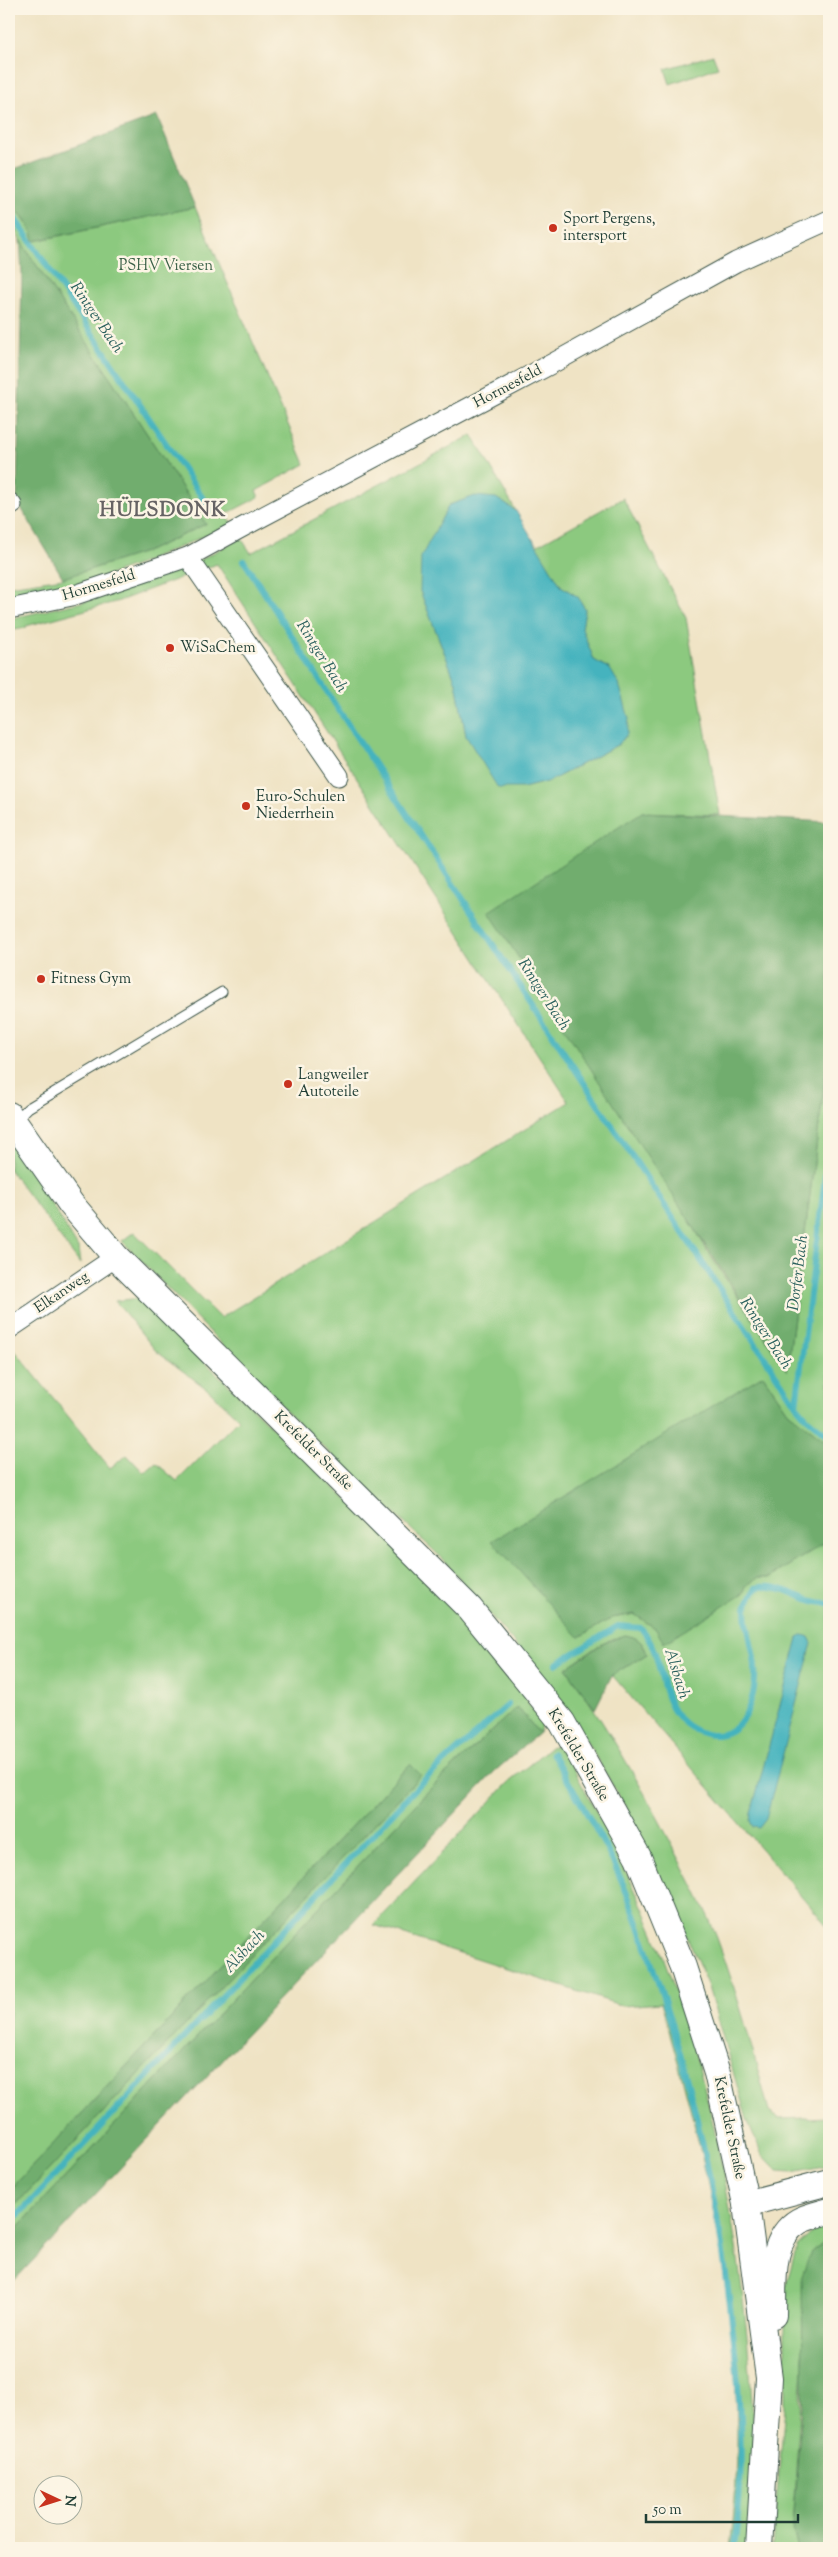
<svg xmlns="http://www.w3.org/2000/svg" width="838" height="2557" font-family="'Sorts Mill Goudy',serif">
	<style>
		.green { fill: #8cc97f; stroke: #56835a }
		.forest { fill: #71ad6e; stroke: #487551 }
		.water { fill: #44b3be; stroke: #327879 }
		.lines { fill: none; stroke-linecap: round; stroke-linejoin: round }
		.stream { stroke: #44b3be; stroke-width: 6 }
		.lane-casing { stroke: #3e564a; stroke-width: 11 }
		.street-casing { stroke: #3e564a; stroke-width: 21 }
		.secondary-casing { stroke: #3e564a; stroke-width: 28 }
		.lane { stroke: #fff; stroke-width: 9 }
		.street { stroke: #fff; stroke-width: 19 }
		.secondary { stroke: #fff; stroke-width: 26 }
		.poi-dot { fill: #c8321e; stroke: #fcf5e5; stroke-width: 2 }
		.labels { text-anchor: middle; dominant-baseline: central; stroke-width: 5; stroke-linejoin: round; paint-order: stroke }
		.poi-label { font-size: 15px; fill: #1f3d34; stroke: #fcf5e5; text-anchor: start }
		.park-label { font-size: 15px; fill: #3a6047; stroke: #fcf5e5 }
		.street-label { font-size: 15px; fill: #1f3d34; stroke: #fcf5e5 }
		.water-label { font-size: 16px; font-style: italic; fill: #2a605d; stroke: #fcf5e5 }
		.district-label { font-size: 20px; font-weight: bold; letter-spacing: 1px; fill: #666364; stroke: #fcf5e5 }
	</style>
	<rect width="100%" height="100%" fill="#fcf5e5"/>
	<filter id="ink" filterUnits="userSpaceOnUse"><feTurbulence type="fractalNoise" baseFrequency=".02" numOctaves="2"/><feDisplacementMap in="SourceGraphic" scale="10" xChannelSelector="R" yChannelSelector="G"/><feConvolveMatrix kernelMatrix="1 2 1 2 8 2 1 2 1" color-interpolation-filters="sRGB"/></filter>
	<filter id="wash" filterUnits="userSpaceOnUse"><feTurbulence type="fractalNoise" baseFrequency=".0096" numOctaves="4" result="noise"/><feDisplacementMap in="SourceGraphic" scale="20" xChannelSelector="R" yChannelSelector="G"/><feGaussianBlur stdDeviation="1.12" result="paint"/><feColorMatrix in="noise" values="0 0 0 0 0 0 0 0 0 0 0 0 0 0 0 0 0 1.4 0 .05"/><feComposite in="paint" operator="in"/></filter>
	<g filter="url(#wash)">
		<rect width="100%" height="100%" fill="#efe3c4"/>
		<g class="green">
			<path d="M713,55L718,67L670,84L665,69Z"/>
			<path d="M9,204C21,212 31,227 35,241L195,207L305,464L256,491L259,497L226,514L232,524L140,564L59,592L9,600V586L63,578L148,551L206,524L20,240L9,220Z"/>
			<path d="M472,435L516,511L496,498L449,505L436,531L420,591L456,682L466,736L523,788L550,781L619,744L610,669L594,660L582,629L585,609L578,597L561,586L536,546L623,498L686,618L720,815L642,812L687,1215L708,1252L787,1371L829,1048V1444L788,1412L763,1375L579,1637L612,1618L634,1614L655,1628L746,1586L757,1578H769L829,1540V1928L612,1675L647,1654C634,1613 587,1654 566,1668C605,1723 638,1780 669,1839C686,1872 704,1904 717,1938C738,1995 754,2054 769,2112L780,2119L829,2117V2165L792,2172L778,2171L761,2153L747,2119L708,1987L673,1903L626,1808L587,1742L535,1668L444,1560L301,1426L122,1241L134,1232L220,1318L569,1102L217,564L119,601L26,626V628L9,631V619L95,599L184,568L241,538L251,553Z"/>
			<path d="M9,1134L78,1248L80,1264L9,1169Z"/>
			<path d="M139,1298L443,1593L516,1685L542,1723L539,1733L517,1707L433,1786L9,2237V2212L421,1775L410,1764L9,2191V1350L12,1347L110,1468L127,1455L144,1473L156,1463L177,1481L239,1419L211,1392L156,1351L115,1301Z"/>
			<path d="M560,1744C594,1807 628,1870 655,1936C707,2065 735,2208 748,2346C751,2388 755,2431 754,2473C752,2498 750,2523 748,2548H730C754,2365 713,2178 661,2003L623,2006L374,1925L507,1784L550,1747Z"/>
			<path d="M829,2223V2238L811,2252L792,2527L798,2548H772L785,2407V2288L797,2247L816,2229Z"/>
		</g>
		<g class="forest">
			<path d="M157,116L195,207L34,241C32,227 21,211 9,204V171Z"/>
			<path d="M20,240L206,524L148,551L63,578L17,501L22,274Z"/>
			<path d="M642,812L829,822V1048L787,1371L489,912Z"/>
			<path d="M763,1375L788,1412L829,1444V1540L769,1578H757L746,1586L743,1594L664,1643L655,1628L634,1614L612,1618L579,1637L492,1541Z"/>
			<path d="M625,1635C638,1637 643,1642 647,1654L612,1675L595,1709L566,1668L602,1644Z"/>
			<path d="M517,1707L539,1733L495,1771L9,2286V2237L433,1786Z"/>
			<path d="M410,1764L421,1775L9,2212V2191Z"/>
			<path d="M829,2238V2548H798L792,2527L803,2395L802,2276L811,2252Z"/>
		</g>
		<g class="water">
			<path d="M475,496L496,498L516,511L561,586L578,597L585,609L582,629L594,660L610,669L619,684L629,719L627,734L619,744L550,781L523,788H498L466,736L456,682L420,591L421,557L449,505Z"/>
			<path d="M804,1635L809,1637L812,1643L766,1819L759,1828L753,1827L750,1821L751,1813L798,1638Z"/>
		</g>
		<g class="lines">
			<g class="stream">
				<path d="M9,214L14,217L212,512"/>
				<path d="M244,561L338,709L796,1405L807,1418L829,1436"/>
				<path d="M796,1405L829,1146"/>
				<path d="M556,1664L618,1626L641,1628C665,1657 657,1692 679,1718C688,1728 704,1736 717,1735C749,1732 759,1686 754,1658C751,1641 746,1626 746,1609C747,1602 753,1594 756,1588C783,1581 802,1604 829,1603"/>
				<path d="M552,1753C572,1789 595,1825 613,1862C633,1903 646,1948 661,1991C697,2102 721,2216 733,2332C741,2404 745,2477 734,2548"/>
				<path d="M9,2225L422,1782L508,1705"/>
			</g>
		</g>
	</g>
	<g filter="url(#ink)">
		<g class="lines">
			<defs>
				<path id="lane" d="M15,1121L28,1108L222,992"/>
				<g id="street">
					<path d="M9,502L12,505"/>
					<path d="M188,557L339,776"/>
					<path d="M9,609L72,596L188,557L243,527L555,362L736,262L829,220"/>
					<path d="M9,1329L116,1257"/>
				</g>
				<g id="secondary">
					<path d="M9,1115L71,1204L116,1257L470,1609L562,1722L638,1857L683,1967L717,2073L746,2204L769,2378L759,2548"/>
					<path d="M746,2204L829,2182"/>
					<path d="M773,2315C774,2285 768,2239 799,2221C808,2216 820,2214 829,2211"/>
				</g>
			</defs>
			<use href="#lane" class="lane-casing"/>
			<use href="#street" class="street-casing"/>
			<use href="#secondary" class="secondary-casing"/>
			<use href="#lane" class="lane"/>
			<use href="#street" class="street"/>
			<use href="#secondary" class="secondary"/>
		</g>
	</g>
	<g class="poi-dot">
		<circle cx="553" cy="228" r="5"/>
		<circle cx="170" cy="648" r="5"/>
		<circle cx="246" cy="806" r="5"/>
		<circle cx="41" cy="979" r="5"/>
		<circle cx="288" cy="1084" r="5"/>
	</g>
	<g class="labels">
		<g class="poi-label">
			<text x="563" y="219">Sport Pergens,<tspan x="563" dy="17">intersport</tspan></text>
			<text x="180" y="648">WiSaChem</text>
			<text x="256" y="797">Euro-Schulen<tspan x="256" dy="17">Niederrhein</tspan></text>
			<text x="51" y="979">Fitness Gym</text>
			<text x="298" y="1075">Langweiler<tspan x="298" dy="17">Autoteile</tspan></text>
		</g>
		<g class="park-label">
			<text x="166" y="266">PSHV Viersen</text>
		</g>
		<g class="street-label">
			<text transform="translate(508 387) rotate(-28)">Hormesfeld</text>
			<text transform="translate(99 586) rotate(-17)">Hormesfeld</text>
			<text transform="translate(62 1293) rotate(-34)">Elkanweg</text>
			<text transform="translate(313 1451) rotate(45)">Krefelder Straße</text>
			<text transform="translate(578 1755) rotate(59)">Krefelder Straße</text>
			<text transform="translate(729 2128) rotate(78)">Krefelder Straße</text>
		</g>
		<g class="water-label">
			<text transform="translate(96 318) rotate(56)">Rintger Bach</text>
			<text transform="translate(321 657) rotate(58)">Rintger Bach</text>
			<text transform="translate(543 995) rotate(57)">Rintger Bach</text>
			<text transform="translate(799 1273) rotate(-83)">Dorfer Bach</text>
			<text transform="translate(765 1334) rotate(57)">Rintger Bach</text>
			<text transform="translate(676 1674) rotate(73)">Alsbach</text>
			<text transform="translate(245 1952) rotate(-47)">Alsbach</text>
		</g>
		<g class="district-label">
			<text x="163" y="511">HÜLSDONK</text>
		</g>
	</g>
	<rect width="838" height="2557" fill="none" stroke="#fcf5e5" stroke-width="30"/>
	<g transform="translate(58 2500) rotate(94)"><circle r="24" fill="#fcf5e5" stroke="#a4ab9e"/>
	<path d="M0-4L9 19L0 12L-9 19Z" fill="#c8321e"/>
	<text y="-8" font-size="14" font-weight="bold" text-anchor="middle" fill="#1f3d34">N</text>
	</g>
	<path d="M646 2514v8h152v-8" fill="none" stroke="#1f3d34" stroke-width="2.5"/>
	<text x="653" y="2514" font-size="15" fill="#1f3d34" stroke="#fcf5e5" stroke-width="4" paint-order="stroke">50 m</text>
</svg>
